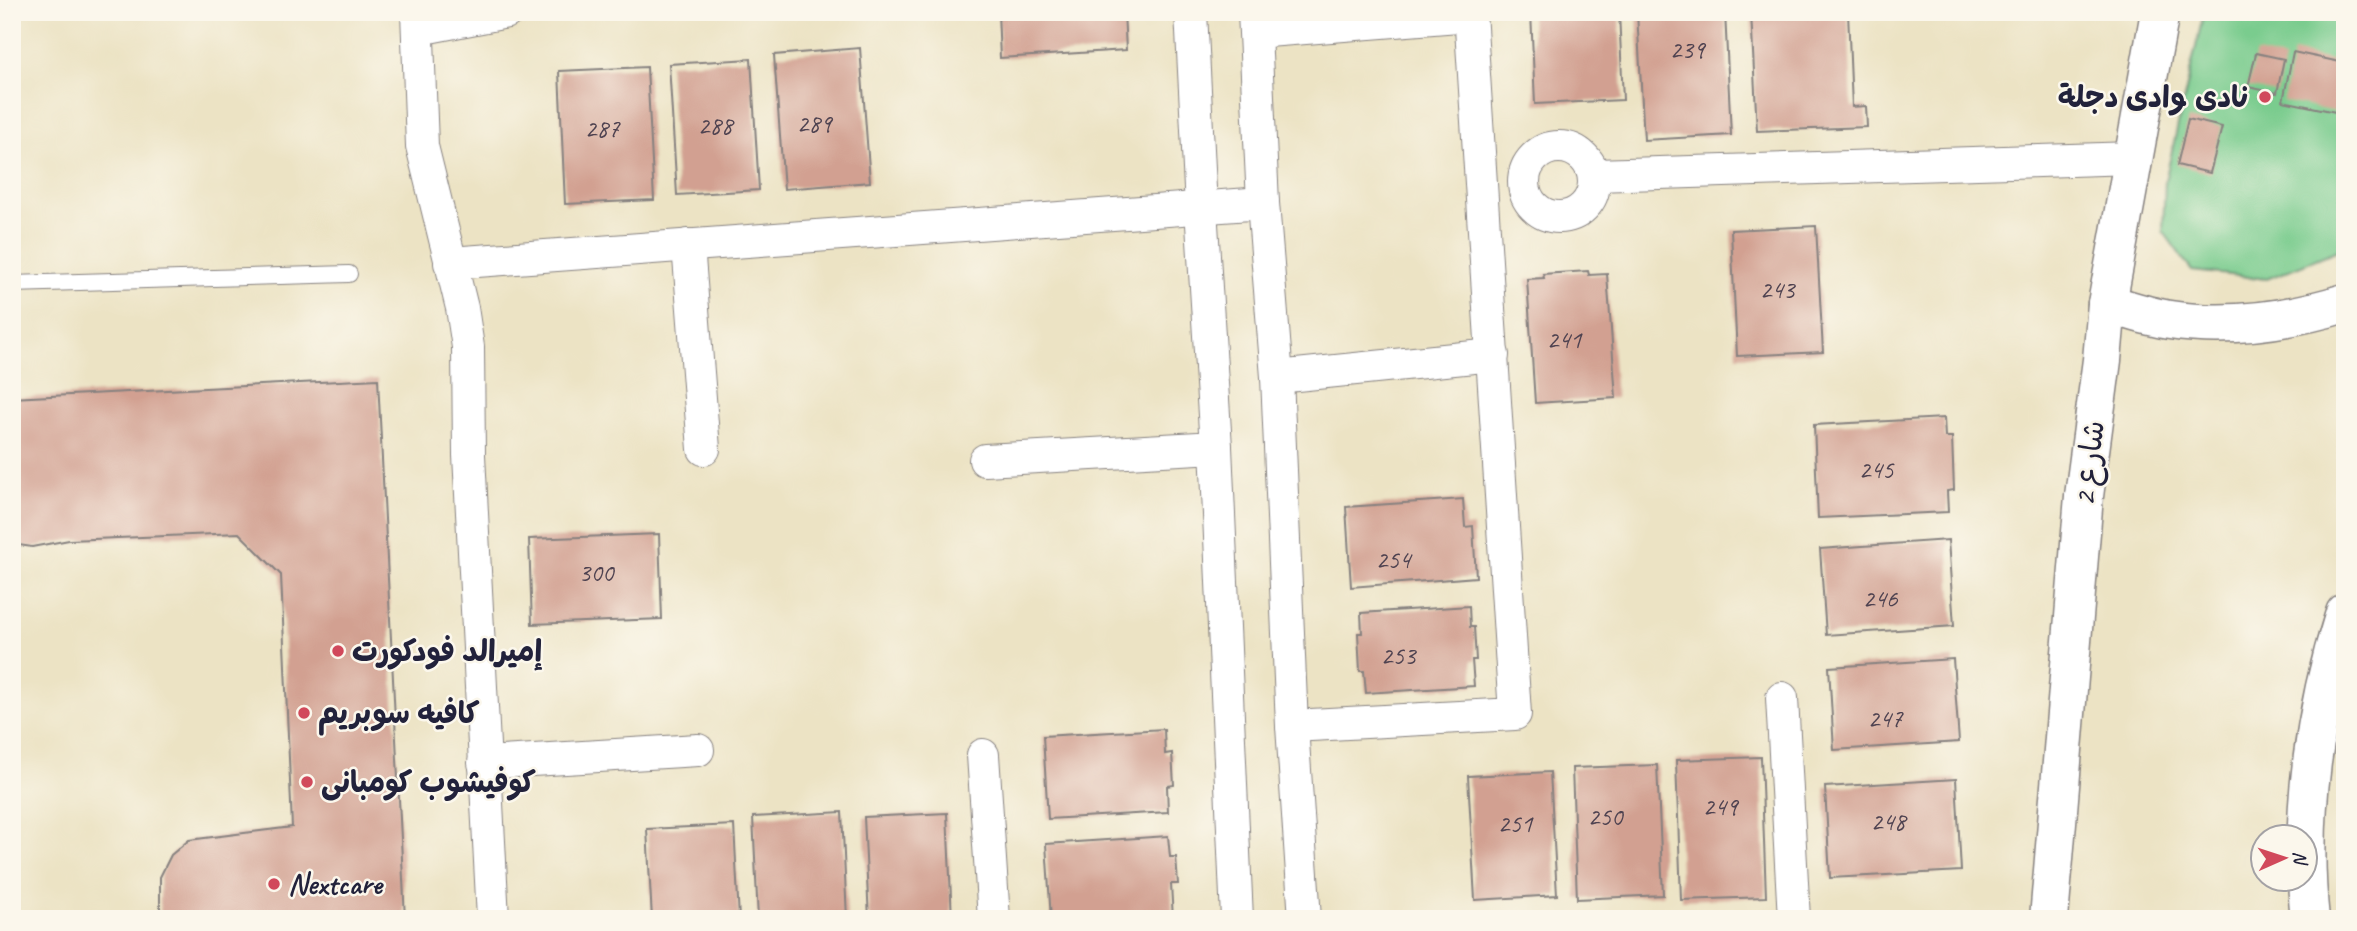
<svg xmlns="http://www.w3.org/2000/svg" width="2357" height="931" font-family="Caveat,'Playpen Sans Arabic',sans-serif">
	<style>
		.green { fill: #7acc8e; stroke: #4e7764; stroke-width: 2 }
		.building { fill: #d2a091 }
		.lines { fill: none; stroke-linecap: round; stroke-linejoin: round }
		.lane-casing { stroke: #878280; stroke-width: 18 }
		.street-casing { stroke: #878280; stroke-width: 34 }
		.secondary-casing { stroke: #878280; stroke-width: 41 }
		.lane { stroke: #fff; stroke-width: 16 }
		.street { stroke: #fff; stroke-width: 32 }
		.secondary { stroke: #fff; stroke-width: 38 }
		.poi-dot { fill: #d1495b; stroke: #fbf7ec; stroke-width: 2.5 }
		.labels { text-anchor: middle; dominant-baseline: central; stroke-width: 5; stroke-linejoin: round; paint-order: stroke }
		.number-label { font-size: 26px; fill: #4e4250 }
		.poi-label { font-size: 30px; font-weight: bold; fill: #22223b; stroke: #fbf7ec; text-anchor: start }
		.street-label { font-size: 30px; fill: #22223b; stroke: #fbf7ec }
	</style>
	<rect width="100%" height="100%" fill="#fbf7ec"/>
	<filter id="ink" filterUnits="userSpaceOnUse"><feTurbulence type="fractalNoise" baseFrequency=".0143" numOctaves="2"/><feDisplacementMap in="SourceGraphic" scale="14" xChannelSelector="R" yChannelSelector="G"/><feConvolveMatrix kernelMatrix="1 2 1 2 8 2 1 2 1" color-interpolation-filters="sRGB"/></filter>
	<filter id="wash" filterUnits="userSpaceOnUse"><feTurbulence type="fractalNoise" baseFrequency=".00686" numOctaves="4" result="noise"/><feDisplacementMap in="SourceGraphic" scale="28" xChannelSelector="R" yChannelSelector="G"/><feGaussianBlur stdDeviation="1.57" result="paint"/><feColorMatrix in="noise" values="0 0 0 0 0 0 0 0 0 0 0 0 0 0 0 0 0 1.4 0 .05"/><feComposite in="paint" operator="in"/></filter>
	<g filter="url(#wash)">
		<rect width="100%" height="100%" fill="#ece3c4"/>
		<path class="green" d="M2204,12H2345V247L2267,279L2192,271L2163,231L2165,181Z"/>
		<g id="blocks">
			<g class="building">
				<path d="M998,12H1124L1126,50L1000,58Z"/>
				<path d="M1531,12H1619L1623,100L1535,104Z"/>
				<path d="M1637,12H1725L1731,135L1644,140Z"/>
				<path d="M1751,12H1848L1852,107L1866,106L1867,127L1757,131Z"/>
				<path d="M860,48L870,182L784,189L774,55Z"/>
				<path d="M2293,52L2345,63V114L2283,101Z"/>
				<path d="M2256,53L2284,59L2277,93L2248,87Z"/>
				<path d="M751,59L759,190L677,195L669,64Z"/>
				<path d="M647,67L654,200L565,204L559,71Z"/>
				<path d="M2188,119L2222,127L2210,173L2177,165Z"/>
				<path d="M1816,226L1823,352L1737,356L1731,230Z"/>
				<path d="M1588,271L1589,275L1607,274L1616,398L1535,403L1527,279L1544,278L1543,274Z"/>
				<path d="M378,379L405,919H164L160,910V877L171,855L189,840L292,827L281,575L239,533L69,540L32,547L12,544V398Z"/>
				<path d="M1944,418L1945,437H1952L1954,490L1947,491L1948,512L1818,518L1814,425Z"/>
				<path d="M1463,499L1465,527L1473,526L1476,577L1351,587L1346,507Z"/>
				<path d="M659,534L662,619L532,624L529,539Z"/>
				<path d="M1948,540L1954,626L1826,635L1820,549Z"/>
				<path d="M1469,606L1470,627H1474L1476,660H1472L1474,686L1366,693L1364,671H1360L1358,633H1362L1361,613Z"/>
				<path d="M1953,659L1959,742L1834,750L1829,667Z"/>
				<path d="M1164,729L1165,754L1172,753L1174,785L1167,786L1168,812L1048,819L1043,736Z"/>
				<path d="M1761,757L1766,897L1681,900L1676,760Z"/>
				<path d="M1657,765L1663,895L1577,899L1572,768Z"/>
				<path d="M1550,772L1557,895L1475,900L1468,776Z"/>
				<path d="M1956,779L1961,871L1830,878L1825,787Z"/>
				<path d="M842,812L847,919H758L753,817Z"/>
				<path d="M947,813L952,919H869L864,817Z"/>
				<path d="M734,825L739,919H652L647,829Z"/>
				<path d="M1168,836L1170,857H1176L1178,884H1171L1173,919H1051L1046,844Z"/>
			</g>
		</g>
	</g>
	<g filter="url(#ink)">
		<use href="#blocks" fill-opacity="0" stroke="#878280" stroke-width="2"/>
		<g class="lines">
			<defs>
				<path id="lane" d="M12,284L349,274"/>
				<g id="street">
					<path d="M417,12L422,146L462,308L468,347L469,455L493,919"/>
					<path d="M1191,12L1201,208L1216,447L1237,919"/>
					<path d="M1254,12L1263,203L1277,377L1292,726L1305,919"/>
					<path d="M418,29L507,12"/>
					<path d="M1256,32L1471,15"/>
					<circle cx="1559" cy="182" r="35"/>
					<path d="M1595,175L2133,158"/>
					<path d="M688,245L704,449"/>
					<path d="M450,263L1263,203"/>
					<path d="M1277,377L1493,355"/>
					<path d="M985,460L1216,447"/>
					<path d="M1782,698L1794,919"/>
					<path d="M1292,726L1515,714L1470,12"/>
					<path d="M983,755L994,919"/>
					<path d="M484,763L698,750"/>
				</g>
				<g id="secondary">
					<path d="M2107,304C2128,309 2149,317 2170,320C2228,329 2289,320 2345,303"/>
					<path d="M2049,919L2084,496L2102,360L2107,304L2160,12"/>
					<path d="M2310,919C2299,818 2314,710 2345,613"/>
				</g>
			</defs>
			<use href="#lane" class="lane-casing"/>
			<use href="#street" class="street-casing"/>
			<use href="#secondary" class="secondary-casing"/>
			<use href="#lane" class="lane"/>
			<use href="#street" class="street"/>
			<use href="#secondary" class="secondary"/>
		</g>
	</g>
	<g class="poi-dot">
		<circle cx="2265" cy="97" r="7"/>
		<circle cx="338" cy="651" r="7"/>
		<circle cx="304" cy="713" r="7"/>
		<circle cx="307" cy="782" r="7"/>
		<circle cx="274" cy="884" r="7"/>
	</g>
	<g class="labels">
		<g class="number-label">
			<text x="1687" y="49">239</text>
			<text x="814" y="123">289</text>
			<text x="715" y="125">288</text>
			<text x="602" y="128">287</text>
			<text x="1777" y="289">243</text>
			<text x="1564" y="339">241</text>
			<text x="1876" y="469">245</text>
			<text x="1393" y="559">254</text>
			<text x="596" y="572">300</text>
			<text x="1880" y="598">246</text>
			<text x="1398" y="655">253</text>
			<text x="1885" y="718">247</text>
			<text x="1720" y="806">249</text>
			<text x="1605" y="816">250</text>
			<text x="1888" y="821">248</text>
			<text x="1515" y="823">251</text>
		</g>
		<g class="poi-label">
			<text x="2251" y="97" text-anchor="end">نادى وادى دجلة</text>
			<text x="352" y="651">إميرالد فودكورت</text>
			<text x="318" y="713">كافيه سوبريم</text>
			<text x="321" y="782">كوفيشوب كومبانى</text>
			<text x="288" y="884">Nextcare</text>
		</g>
		<g class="street-label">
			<text transform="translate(2089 463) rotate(-83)">شارع 2</text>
		</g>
	</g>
	<rect width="2357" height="931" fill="none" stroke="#fbf7ec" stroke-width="42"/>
	<g transform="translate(2284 858) rotate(87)"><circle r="33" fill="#fbf7ec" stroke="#a4a2a5" stroke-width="2"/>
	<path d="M0-5L12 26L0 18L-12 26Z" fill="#d1495b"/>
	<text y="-10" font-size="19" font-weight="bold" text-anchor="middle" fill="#22223b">N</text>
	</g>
</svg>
